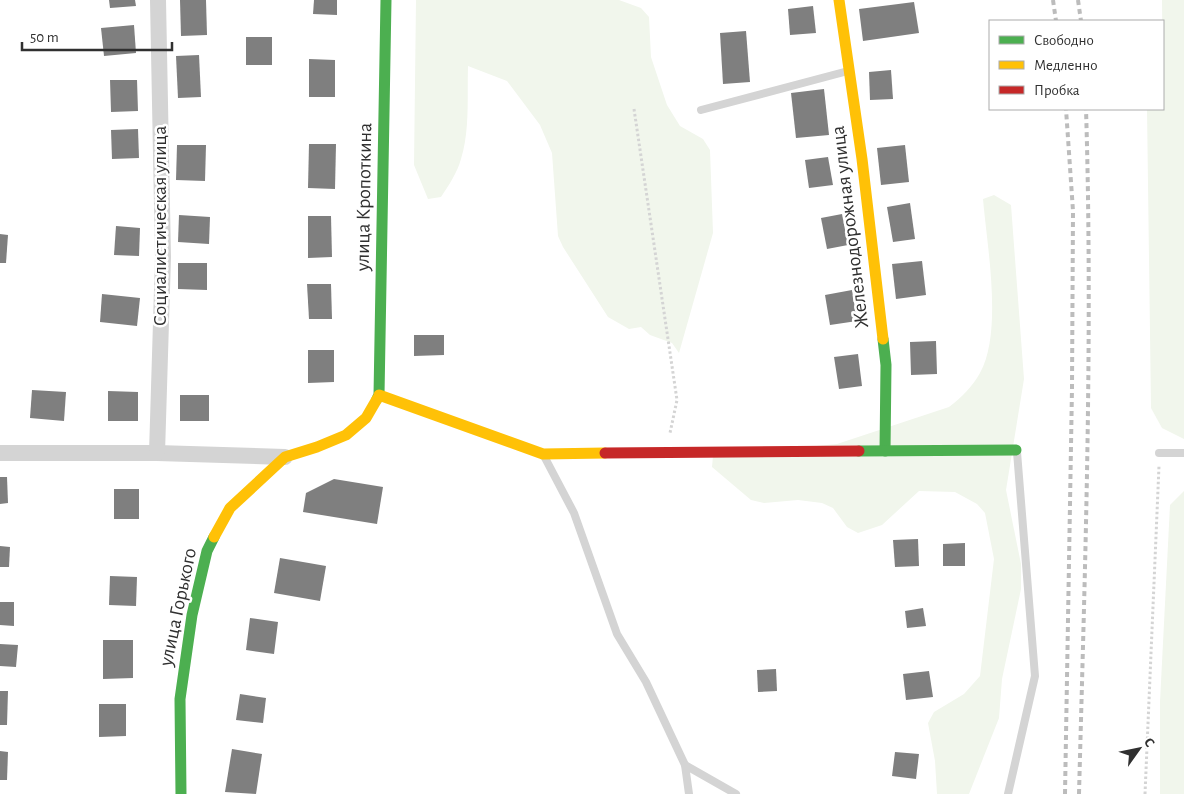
<svg xmlns="http://www.w3.org/2000/svg" width="1184" height="794" font-family="'Alegreya Sans',sans-serif">
	<style>
		.green { fill: #f1f6ec }
		.building { fill: #7f7f7f }
		.lines { fill: none; stroke-linecap: round; stroke-linejoin: round }
		.path { stroke: #d4d4d4; stroke-width: 3; stroke-dasharray: 2.5 2.5; stroke-linecap: butt }
		.lane { stroke: #d4d4d4; stroke-width: 8 }
		.street { stroke: #d4d4d4; stroke-width: 16 }
		.fast { stroke: #4caf50; stroke-width: 11 }
		.slow { stroke: #ffc107; stroke-width: 11 }
		.jam { stroke: #c62828; stroke-width: 11 }
		.rail { stroke: #bcbcbc; stroke-width: 4; stroke-dasharray: 5 4; stroke-linecap: butt }
		.labels { text-anchor: middle; dominant-baseline: central; stroke-width: 5; stroke-linejoin: round; paint-order: stroke }
		.street-label { font-size: 20px; fill: #303030; stroke: #fff }
	</style>
	<rect width="100%" height="100%" fill="#fff"/>
	<g class="green">
		<path d="M416,0H619L641,8L649,17L651,57L667,105L680,126L703,139L710,150L713,233L679,353L672,343L650,335L641,327L629,329L608,317L563,247L558,236L552,153L540,125L507,81L468,66C467,97 470,130 461,159C457,173 449,185 441,197L428,199L414,165Z"/>
		<path d="M1162,0H1184V439L1162,428L1151,408L1147,109H1163Z"/>
		<path d="M994,195L1011,205L1024,379L1006,490L1021,564V589L1002,679L999,718L969,794H937L935,761L928,723L934,712L964,694L980,676L994,559L985,513L977,504L955,492L919,491L882,525L858,533L847,527L833,508L822,503L798,500L764,503L751,500L712,467L713,456L837,444L949,407C961,398 973,386 980,373C1003,332 987,246 983,199Z"/>
		<path d="M1184,491V794H1160V702L1170,505Z"/>
	</g>
	<g class="building">
		<path d="M109,0H135L136,6L110,8Z"/>
		<path d="M180,0H206L207,35L181,36Z"/>
		<path d="M314,0H337V15L313,14Z"/>
		<path d="M914,2L919,33L863,41L859,9Z"/>
		<path d="M813,6L816,33L790,35L788,9Z"/>
		<path d="M134,25L136,53L104,56L101,28Z"/>
		<path d="M746,31L750,82L723,84L720,33Z"/>
		<rect x="246" y="37" width="26" height="28"/>
		<path d="M199,55L201,97L178,98L176,56Z"/>
		<path d="M309,59L335,60V97H309Z"/>
		<path d="M891,70L893,99L870,100L869,72Z"/>
		<path d="M110,80H137L138,111L111,112Z"/>
		<path d="M824,89L829,135L796,138L791,93Z"/>
		<path d="M138,129L139,158L112,159L111,130Z"/>
		<path d="M309,144H336L335,189L308,188Z"/>
		<path d="M177,145H206L205,181L176,180Z"/>
		<path d="M905,145L909,182L881,185L877,148Z"/>
		<path d="M828,157L833,185L809,188L805,160Z"/>
		<path d="M910,203L915,239L893,242L887,207Z"/>
		<path d="M842,214L848,245L827,249L821,218Z"/>
		<path d="M179,215L210,217L209,244L178,242Z"/>
		<path d="M308,216H331L332,257L308,258Z"/>
		<path d="M116,226L140,228L139,256L114,255Z"/>
		<path d="M0,234L8,235L6,263H0Z"/>
		<path d="M922,261L926,295L896,299L892,264Z"/>
		<path d="M178,263H207V290L178,289Z"/>
		<path d="M307,284H331L332,319H309Z"/>
		<path d="M852,290L857,321L830,325L825,295Z"/>
		<path d="M102,294L140,298L137,326L100,322Z"/>
		<path d="M414,335H444V355L414,356Z"/>
		<path d="M936,341L937,374L911,375L910,342Z"/>
		<path d="M308,350H334V382L308,383Z"/>
		<path d="M858,354L862,386L839,389L834,357Z"/>
		<path d="M32,390L66,392L64,421L30,418Z"/>
		<path d="M108,391L138,392V421H108Z"/>
		<rect x="180" y="395" width="29" height="26"/>
		<path d="M0,477H7L8,503L0,504Z"/>
		<path d="M334,479L383,487L377,524L303,512L306,493Z"/>
		<rect x="114" y="489" width="25" height="30"/>
		<path d="M918,539L919,566L895,567L893,540Z"/>
		<path d="M965,543V566H943V544Z"/>
		<path d="M0,546L10,547L9,567H0Z"/>
		<path d="M280,558L326,566L320,601L274,593Z"/>
		<path d="M110,576L137,577L136,606L109,605Z"/>
		<path d="M0,602H14V626L0,625Z"/>
		<path d="M923,608L926,626L907,628L905,611Z"/>
		<path d="M250,618L278,622L274,654L246,650Z"/>
		<path d="M103,640H133V678L103,679Z"/>
		<path d="M0,644L18,645L16,667L0,666Z"/>
		<path d="M776,669L777,691L758,692L757,670Z"/>
		<path d="M929,671L933,697L906,700L903,674Z"/>
		<path d="M0,691H8L7,725H0Z"/>
		<path d="M240,694L266,698L263,723L236,720Z"/>
		<path d="M99,704H126V736L99,737Z"/>
		<path d="M232,749L262,754L256,794L225,792Z"/>
		<path d="M0,751L8,752L7,780H0Z"/>
		<path d="M895,752L919,754L916,779L892,776Z"/>
	</g>
	<g class="lines">
		<g class="path">
			<path d="M634,109L677,400L670,433"/>
			<path d="M1145,794L1159,466"/>
		</g>
		<g class="lane">
			<path d="M701,110L848,71"/>
			<path d="M1159,453H1184"/>
			<path d="M544,456L574,513L617,634L646,682L685,765L736,794"/>
			<path d="M685,765L689,794"/>
			<path d="M1008,794L1035,676L1017,452"/>
		</g>
		<g class="street">
			<path d="M0,453H157L285,457"/>
			<path d="M157,453L163,257L158,0"/>
		</g>
		<g class="fast">
			<path d="M883,339L886,365L885,451"/>
			<path d="M377,399L379,395L386,0"/>
			<path d="M859,451L1016,450"/>
			<path d="M181,794L180,699L192,615L207,551L214,537"/>
		</g>
		<g class="slow">
			<path d="M839,0L862,159L883,339"/>
			<path d="M379,395L543,454L605,453"/>
			<path d="M214,537L230,508L285,457L317,447L346,435L366,418L377,399"/>
		</g>
		<path class="jam" d="M605,453L859,451"/>
		<g class="rail">
			<path d="M1053,0L1056,21"/>
			<path d="M1078,0L1081,21"/>
			<path d="M1065,794L1072,388L1073,211L1066,109"/>
			<path d="M1079,794C1085,566 1093,337 1086,109"/>
		</g>
	</g>
	<g class="labels">
		<g class="street-label">
			<text transform="translate(364 197) rotate(-89)">улица Кропоткина</text>
			<text transform="translate(160 226) rotate(-90)">Социалистическая улица</text>
			<text transform="translate(850 227) rotate(-97)">Железнодорожная улица</text>
			<text transform="translate(178 607) rotate(-78)">улица Горького</text>
		</g>
	</g>
	<rect x="989" y="20" width="175" height="90" fill="#ffffff" stroke="#acacac"/>
	<rect x="999" y="36" width="25" height="8" fill="#4caf50" stroke="#acacac"/>
	<text x="1034" y="45" font-size="15" fill="#303030">Свободно</text>
	<rect x="999" y="61" width="25" height="8" fill="#ffc107" stroke="#acacac"/>
	<text x="1034" y="70" font-size="15" fill="#303030">Медленно</text>
	<rect x="999" y="86" width="25" height="8" fill="#c62828" stroke="#acacac"/>
	<text x="1034" y="95" font-size="15" fill="#303030">Пробка</text>
	<g transform="translate(1139 749) rotate(57)" stroke="#ffffff" stroke-width="4" paint-order="stroke">
	<path d="M0-4L9 19L0 12L-9 19Z" fill="#303030"/>
	<text y="-8" font-size="14" font-weight="bold" text-anchor="middle" fill="#303030">С</text>
	</g>
	<path d="M22 42v8h150v-8" fill="none" stroke="#303030" stroke-width="2.5"/>
	<text x="30" y="42" font-size="15" fill="#303030" stroke="#ffffff" stroke-width="4" paint-order="stroke">50 m</text>
</svg>
